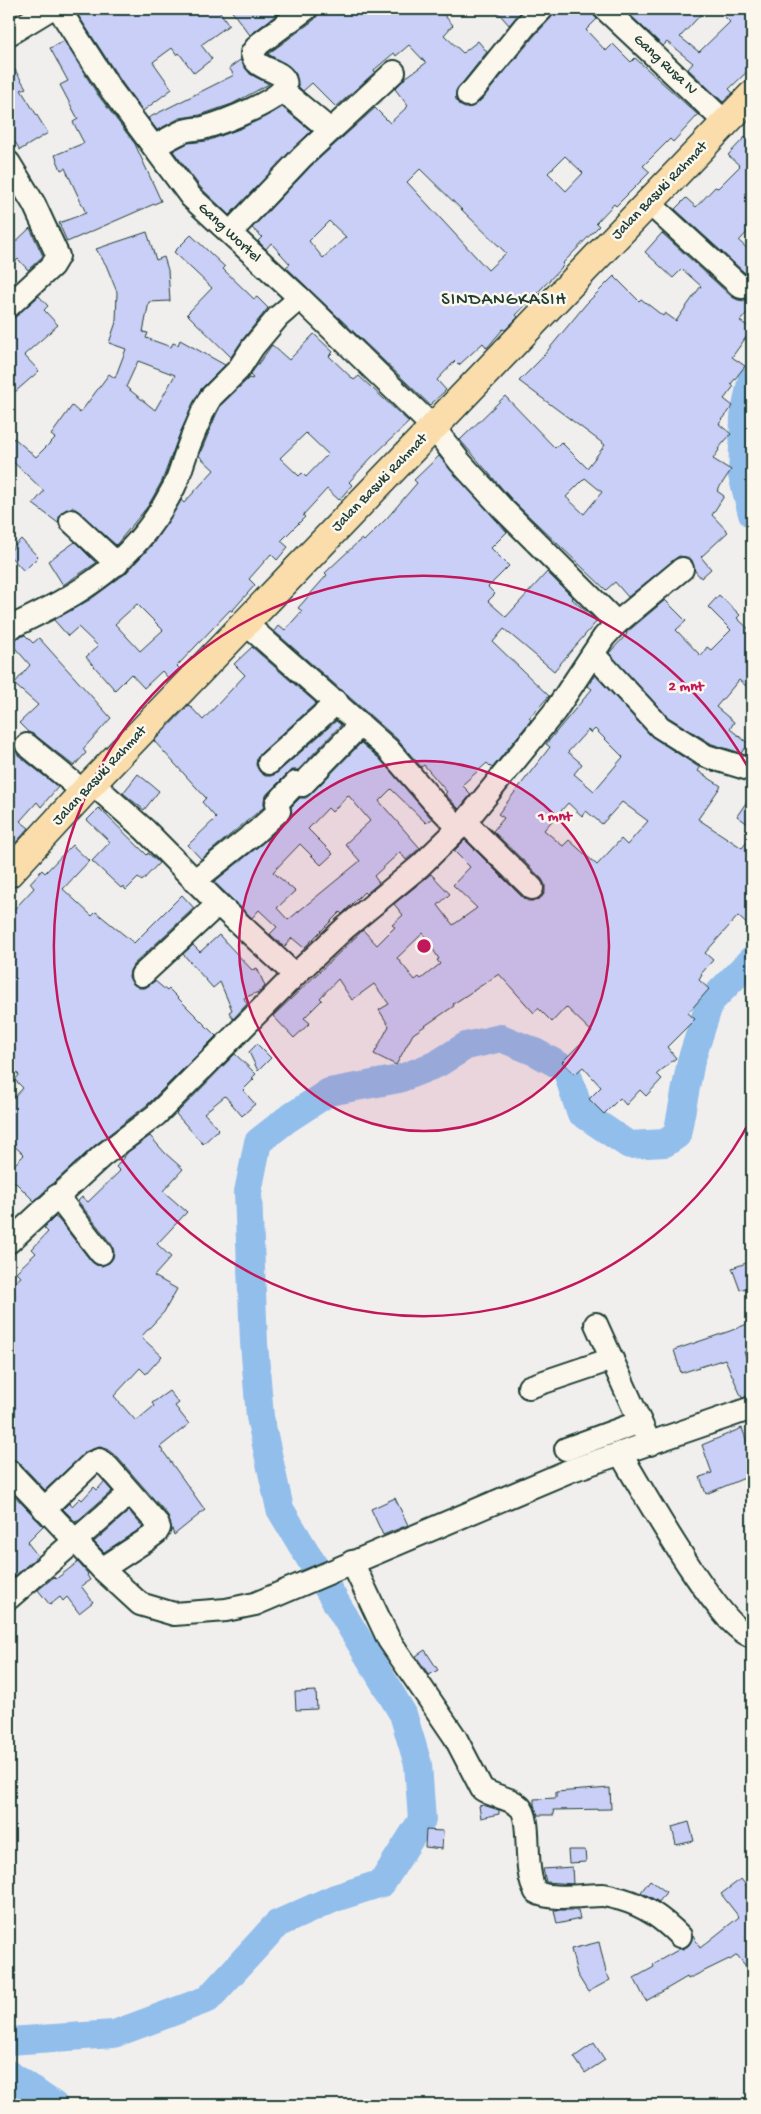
<svg xmlns="http://www.w3.org/2000/svg" width="761" height="2114" font-family="'Gochi Hand',sans-serif">
	<style>
		.lines { fill: none; stroke-linecap: round; stroke-linejoin: round }
		.river { stroke: #92beeb; stroke-width: 28 }
		.building { fill: #c9cff7; stroke: #1f3d34; fill-rule: evenodd }
		.minor-casing { stroke: #1f3d34; stroke-width: 26 }
		.highway-casing { stroke: #1f3d34; stroke-width: 31 }
		.minor { stroke: #fbf7ec; stroke-width: 22 }
		.highway { stroke: #faddab; stroke-width: 28 }
		.ring { fill: none; stroke: #c2185b; stroke-width: 2.5 }
		.labels { text-anchor: middle; dominant-baseline: central; stroke-width: 5; stroke-linejoin: round; paint-order: stroke }
		.street-label { font-size: 15px; fill: #1f3d34; stroke: #fbf7ec }
		.quarter-label { font-size: 18px; letter-spacing: 1px; fill: #1f3d34; stroke: #fbf7ec }
		.centre { fill: #c2185b; stroke: #fbf7ec; stroke-width: 2.5 }
		.ring-label { font-size: 15px; text-anchor: middle; font-weight: bold; fill: #c2185b; stroke: #fbf7ec; stroke-width: 5; stroke-linejoin: round; paint-order: stroke }
	</style>
	<rect width="100%" height="100%" fill="#f1efee"/>
	<filter id="ink" filterUnits="userSpaceOnUse"><feTurbulence type="fractalNoise" baseFrequency=".02" numOctaves="2"/><feDisplacementMap in="SourceGraphic" scale="10" xChannelSelector="R" yChannelSelector="G"/><feConvolveMatrix kernelMatrix="1 2 1 2 8 2 1 2 1" color-interpolation-filters="sRGB"/></filter>
	<g filter="url(#ink)">
		<g class="lines">
			<g class="river">
				<path d="M752,377L744,417L742,475L752,514"/>
				<path d="M9,2041L114,2034L208,1999L277,1924L335,1898L382,1883L422,1820L418,1764L403,1714L280,1509L260,1417L254,1343L248,1192L258,1142L286,1120L329,1092L399,1079L437,1064L466,1046L501,1038L535,1052L566,1069L580,1112L629,1145L665,1143L677,1135L691,1061L710,1002L752,959"/>
				<path d="M9,2074L54,2105"/>
			</g>
		</g>
		<g class="building">
			<path d="M74,9H218L229,25L201,45L212,59L194,73L179,53L177,55L172,48L153,62L172,89L143,111L123,84Z"/>
			<path d="M230,9H284L250,35Z"/>
			<path d="M319,9H451L444,15L453,25L444,35L463,53L478,41L487,52L456,91V99L459,105L465,108L472,107L483,98L535,35L551,18L555,9H587L597,19L586,30L606,51L613,44L631,62L635,58L698,115L673,142L670,139L643,166L650,172L616,206L614,204L596,223L599,226L562,264L564,265L516,315L518,317L505,330L503,329L487,348L483,343L459,365L455,361L437,380L446,390L430,405L286,267L290,264L271,243L266,249L258,241L262,237L252,228L311,166L375,108L390,123L408,106L395,89L405,78L426,63L409,45L396,56L394,53L374,70L375,72L336,107L312,83L303,91L298,86L296,74L290,67L268,54L314,20L318,15ZM565,156L583,173L566,191L548,173ZM420,169L506,253L488,270L407,182ZM329,221L346,237L323,258L309,241Z"/>
			<path d="M495,9H524L509,25Z"/>
			<path d="M633,9H706L680,37L699,52L730,22L723,15L729,9H752V67L729,89L733,93L723,102L688,69L693,63L667,42L663,46L628,13Z"/>
			<path d="M64,41L98,95L135,144L161,201L67,242L59,223L86,213L65,168L61,170L55,155L84,143L73,122L78,119L60,85L68,81L50,48Z"/>
			<path d="M9,60L26,88L21,90L48,133L20,150L15,142L9,145Z"/>
			<path d="M240,60L250,74L269,84L232,104L200,115L180,118L157,130L148,118L234,75L229,68Z"/>
			<path d="M282,107L311,131L229,215L201,188L173,151L188,143L207,141L242,128Z"/>
			<path d="M745,137L752,144V227L739,241L752,253V274L745,273L675,209L686,198L696,207L715,187L718,188L740,166L728,155Z"/>
			<path d="M30,228L43,256L28,270L18,259L9,267V248Z"/>
			<path d="M147,232L156,260L164,257L168,270L170,301L149,302L143,332L148,333L146,338L171,347L173,343L178,345L180,340L225,365L200,390L180,433L162,481L148,506L116,545L73,507L62,512L58,523L33,504L44,491L9,458V444L14,438L36,457L55,438L51,435L72,406L80,413L109,374L115,378L126,349L109,343L116,322L117,292L106,265L96,249ZM138,361L175,375L155,410L126,387Z"/>
			<path d="M662,233L732,297L738,300L752,302V307L740,321L752,329L732,357L745,366L731,384L734,386L724,399L733,406L719,424L731,434L718,449L719,450L713,459L731,470L717,491L724,496L712,515L728,532L701,557L711,569L701,578L695,571L692,560L686,557L679,556L628,597L615,582L606,590L513,501L460,440L505,396L555,448L561,442L587,468L605,445L519,381L539,361L586,304L614,276L639,301L641,299L663,316L665,313L676,321L701,286L682,269L673,278L645,252ZM585,478L602,492L584,514L566,497Z"/>
			<path d="M191,235L225,267L223,269L254,299L257,297L268,308L243,339L231,357L187,314L212,288L174,252Z"/>
			<path d="M39,296L48,306L44,310L58,325L24,355L39,371L15,392L9,386V322Z"/>
			<path d="M314,334L333,352L329,356L354,380L359,376L409,422L371,458L349,482L352,485L339,500L327,489L303,515L305,517L281,541L288,547L277,560L271,554L249,579L255,585L232,611L230,610L177,666L180,669L169,679L162,671L144,688L131,674L115,690L86,657L98,646L78,627L68,636L54,620L91,599L126,573L153,544L181,500L184,503L214,470L199,456L216,415L221,405L249,378L252,379L253,378L250,375L272,345L289,360ZM306,433L328,454L306,477L302,473L299,476L280,458ZM137,604L163,630L140,651L115,624Z"/>
			<path d="M439,456L507,532L491,548L509,566L488,587L495,594L488,601L506,617L547,572L573,598L572,599L597,621L554,671L504,629L493,642L549,696L529,718L531,720L493,767L492,768L487,763L462,785L471,794L459,809L445,794L447,792L424,765L421,767L397,739L274,631L279,625L285,630L302,611L298,608L327,575L325,573L358,542L362,539L364,541L387,518L417,483L414,480Z"/>
			<path d="M21,539L38,557L24,571L9,555V552Z"/>
			<path d="M75,542L96,563L63,585L48,561Z"/>
			<path d="M719,595L740,615L737,618L752,632V691L739,680L716,707L734,722L730,729L749,744L741,753L712,744L668,717L609,653L627,634L626,633L665,600L686,621L676,630L701,656L707,647L711,650L731,630L708,607Z"/>
			<path d="M25,635L33,643L39,638L111,718L83,749L86,753L74,766L35,735L28,732L19,723L38,705L14,684L30,665L9,641Z"/>
			<path d="M252,647L316,703L260,754L257,758L256,765L260,772L265,776H271L277,773L336,721L341,725L298,770H292L287,774L267,794L264,800V807L201,859L188,845L216,818L202,802L206,798L154,741L189,705L203,720L245,675L234,664Z"/>
			<path d="M595,675L651,736L700,768L698,771L721,786L698,819L742,848L752,836V929L738,916L705,953L713,960L701,974L702,975L699,980L709,989L688,1013L695,1019L667,1047L676,1058L657,1074L662,1079L646,1096L640,1090L626,1105L620,1098L604,1114L589,1099L601,1087L583,1067L575,1074L562,1062L592,1032L566,1007L552,1022L538,1008L534,1013L499,974L453,1004L454,1006L413,1034L396,1065L374,1054L389,1026L379,1010L389,1004L374,984L352,1000L338,979L320,998L322,1000L304,1018L310,1023L294,1038L273,1016L363,930L377,945L395,927L392,925L403,915L394,904L431,874L450,894L438,905L453,925L477,908L453,885L470,867L454,851L465,840L523,898L528,901H535L542,897L545,892V885L542,879L493,831L504,818L498,814L550,747L546,744L592,689L588,686ZM595,729L623,757L594,791L574,774L582,764L568,752L588,730L591,733ZM622,802L648,821L627,845L621,839L597,865L569,840L563,846L544,830L568,803L582,816L586,811L602,824ZM423,933L439,959L437,960L440,964L421,979L419,977L415,980L397,958Z"/>
			<path d="M16,738L15,749L18,755L58,787L41,807L37,802L20,821L29,828L9,850V741Z"/>
			<path d="M361,743L379,758L432,819L426,823L391,789L379,801L420,848L406,860L400,852L374,876L379,883L366,894L364,892L342,914L340,912L304,948L292,938L284,947L270,934L277,927L259,910L252,918L214,882L264,842L288,821L292,814L291,807L300,798H306L311,794ZM348,795L370,821L345,844L360,861L288,920L277,908L295,891L273,872L300,844L321,865L333,854L308,829L328,808L332,812Z"/>
			<path d="M138,774L159,791L144,810L123,793Z"/>
			<path d="M752,794V827L737,816Z"/>
			<path d="M99,808L147,855L148,853L159,863L142,881L138,878L126,890L123,886L121,888L92,861L110,842L87,820Z"/>
			<path d="M72,845L89,861L63,889L92,916L96,912L134,943L182,895L194,908L133,965L130,971L129,977L133,984L139,988H145L155,981L167,991L169,989L216,1036L147,1105L94,1146L34,1201L9,1176V1170L24,1155L9,1141V1103L23,1088L15,1080L19,1075L9,1066V915L34,888L30,883L42,870L45,873Z"/>
			<path d="M219,935L252,970L257,968L265,986L261,991L244,998L247,1004L233,1019L229,1012L232,1010L220,982L213,988L183,954L193,945L200,952Z"/>
			<path d="M257,1044L271,1058L258,1071L249,1052Z"/>
			<path d="M235,1054L256,1074L252,1078L254,1079L243,1090L255,1104L242,1116L225,1096L204,1113L219,1129L203,1144L176,1114Z"/>
			<path d="M150,1136L165,1153L183,1169L163,1191L187,1212L157,1244L171,1257L154,1276L177,1289L164,1312L141,1337L162,1356L146,1374L140,1368L114,1396L136,1421L154,1406L152,1403L169,1391L179,1403L175,1406L189,1424L160,1447L205,1510L174,1535L167,1514L118,1458L107,1449L100,1447L87,1451L45,1490L19,1462L9,1458V1287L21,1277L16,1272L36,1253L32,1249L48,1232L44,1228L55,1217L59,1220L91,1261L96,1265L102,1266L109,1263L113,1258L114,1252L112,1245L78,1201L82,1197L88,1202L120,1171L116,1167L128,1152Z"/>
			<path d="M752,1261V1286L740,1290L732,1268Z"/>
			<path d="M752,1322V1350L744,1352L752,1371V1395L742,1398L725,1359L681,1373L674,1350L730,1331Z"/>
			<path d="M742,1428L752,1456V1475L706,1494L700,1477L712,1473L702,1445Z"/>
			<path d="M104,1482L112,1491L76,1522L63,1509L69,1503L72,1506L80,1498L82,1500L94,1487L97,1490Z"/>
			<path d="M9,1490L43,1526L27,1542L38,1556L9,1581Z"/>
			<path d="M395,1498L408,1525L383,1535L371,1509Z"/>
			<path d="M129,1511L143,1527L104,1552L94,1542Z"/>
			<path d="M78,1562L88,1574L87,1575L90,1580L81,1586L93,1602L79,1613L67,1597L63,1601L60,1597L50,1605L38,1590L54,1577L56,1579Z"/>
			<path d="M425,1650L438,1670L429,1675L416,1656Z"/>
			<path d="M316,1691L317,1709L296,1710L295,1692Z"/>
			<path d="M610,1788L611,1809L553,1810L554,1815H538L534,1805V1799L556,1798V1792Z"/>
			<path d="M483,1805L499,1810V1814L481,1818L479,1806Z"/>
			<path d="M689,1822L694,1841L676,1845L672,1827Z"/>
			<path d="M426,1830L443,1831L442,1849L425,1847Z"/>
			<path d="M568,1850H585L586,1862L569,1863Z"/>
			<path d="M572,1867L573,1884L546,1882L543,1869Z"/>
			<path d="M741,1879L752,1893V1974L737,1955L730,1960L729,1959L688,1979L687,1977L646,2001L634,1978L654,1967L653,1964L678,1950L677,1949H683L689,1945L693,1935L700,1948L739,1917L721,1894Z"/>
			<path d="M650,1880L666,1892L659,1902L641,1892Z"/>
			<path d="M554,1910H578L580,1919L557,1924Z"/>
			<path d="M599,1942L606,1972L610,1980L588,1992L577,1974L571,1949Z"/>
			<path d="M594,2043L605,2060L585,2073L574,2057Z"/>
		</g>
		<g class="lines">
			<defs>
				<g id="minor">
					<path d="M605,9L725,122"/>
					<path d="M9,34L50,9"/>
					<path d="M283,91L330,130"/>
					<path d="M468,95L474,89L525,26L542,9"/>
					<path d="M154,147C163,142 174,135 184,131C190,129 197,129 203,128C217,124 292,98 285,81C280,68 255,71 252,53L259,44L306,9"/>
					<path d="M9,163L34,204L58,256L52,266L9,306"/>
					<path d="M649,203L741,287L748,286L752,289"/>
					<path d="M230,233L302,157L394,72"/>
					<path d="M71,521L117,564"/>
					<path d="M245,623L388,749L434,802L459,828"/>
					<path d="M617,623L682,569"/>
					<path d="M9,628C83,593 135,563 174,487C180,474 183,461 188,448C193,434 199,422 204,409L211,397L238,370L253,347L278,317L300,298"/>
					<path d="M593,654L660,727L706,756L752,770"/>
					<path d="M27,745L84,792"/>
					<path d="M269,763L337,702"/>
					<path d="M92,783L145,830L218,904L295,975"/>
					<path d="M465,822L532,888"/>
					<path d="M194,881L256,832L279,811L277,803L296,783L302,785L360,725"/>
					<path d="M142,975L218,904"/>
					<path d="M57,1196L101,1253"/>
					<path d="M9,1242L102,1156L156,1115L295,975L345,928L420,866L465,822L555,711L604,637L617,623L504,510L460,462L434,428L300,298L191,197L109,87L59,9"/>
					<path d="M596,1324L650,1444"/>
					<path d="M529,1387L612,1359"/>
					<path d="M566,1449L640,1422"/>
					<path d="M620,1453C640,1486 720,1630 752,1636"/>
					<path d="M9,1471L102,1569L140,1604L174,1614L226,1610L255,1604L569,1471L752,1408"/>
					<path d="M44,1509L92,1463L99,1460L108,1467L157,1523L159,1528L156,1533L148,1539L102,1569"/>
					<path d="M352,1562L389,1640L455,1737L482,1789C493,1797 510,1797 520,1807C533,1820 522,1870 536,1892C550,1901 585,1895 602,1895C608,1895 615,1898 621,1899C645,1906 662,1918 680,1936"/>
					<path d="M9,1598L130,1493"/>
				</g>
				<path id="highway" d="M9,873L92,783L752,95"/>
			</defs>
			<use href="#minor" class="minor-casing"/>
			<use href="#highway" class="highway-casing"/>
			<use href="#minor" class="minor"/>
			<use href="#highway" class="highway"/>
		</g>
	</g>
	<circle cx="424" cy="946" r="185" fill="#c2185b" fill-opacity=".12"/>
	<g class="ring">
		<circle cx="424" cy="946" r="185"/>
		<path d="M752 1117A370 370 0 1 1 752 775"/>
	</g>
	<g class="labels">
		<g class="street-label">
			<text transform="translate(665 65) rotate(43)">Gang Rusa IV</text>
			<text transform="translate(660 191) rotate(-46)">Jalan Basuki Rahmat</text>
			<text transform="translate(229 233) rotate(43)">Gang Wortel</text>
			<text transform="translate(380 483) rotate(-46)">Jalan Basuki Rahmat</text>
			<text transform="translate(100 776) rotate(-47)">Jalan Basuki Rahmat</text>
		</g>
		<g class="quarter-label">
			<text x="504" y="300">SINDANGKASIH</text>
		</g>
	</g>
	<circle cx="424" cy="946" r="8" class="centre"/>
	<g class="ring-label">
		<text x="686" y="690">2 mnt</text>
		<text x="555" y="820">1 mnt</text>
	</g>
	<rect width="761" height="2114" fill="none" stroke="#fbf7ec" stroke-width="30"/>
	<rect x="15" y="15" width="731" height="2084" fill="none" stroke="#1f3d34" stroke-width="2" filter="url(#ink)"/>
</svg>
